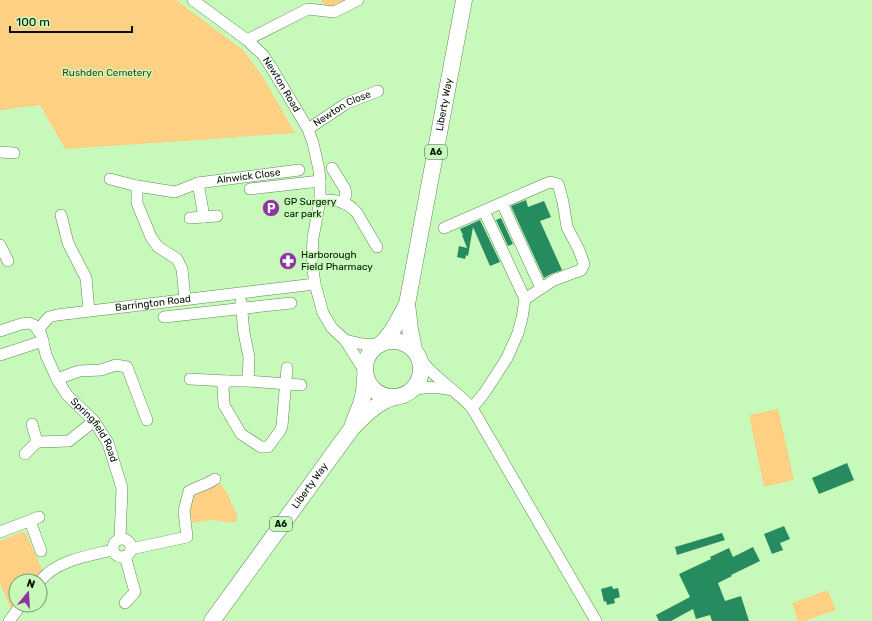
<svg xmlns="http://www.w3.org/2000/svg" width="872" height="621" font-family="Rubik,sans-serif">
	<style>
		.green { fill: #fdd084 }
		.building { fill: #268c5f }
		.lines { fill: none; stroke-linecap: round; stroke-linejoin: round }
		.minor-casing { stroke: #5d8b51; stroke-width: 12 }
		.highway-casing { stroke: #5d8b51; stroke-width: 17 }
		.minor { stroke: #fff; stroke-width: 11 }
		.highway { stroke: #fff; stroke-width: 16 }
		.labels { text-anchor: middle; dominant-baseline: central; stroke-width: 3; stroke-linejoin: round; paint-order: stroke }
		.shield { fill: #c7faba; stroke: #3d5838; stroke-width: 1 }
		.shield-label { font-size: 9px; font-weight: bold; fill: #021200 }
		.park-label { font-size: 10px; fill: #503808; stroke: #c7faba }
		.street-label { font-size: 10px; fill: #021200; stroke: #c7faba }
		.poi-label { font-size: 10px; fill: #021200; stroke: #c7faba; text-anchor: start }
	</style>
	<rect width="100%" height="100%" fill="#c7faba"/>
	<g class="green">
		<path d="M0,0H176L243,50L261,74L295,133L199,140L65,149L40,105L0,110Z"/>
		<path d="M321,0H354C343,5 329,14 321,0Z"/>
		<path d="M778,409L794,480L764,487L749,415Z"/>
		<path d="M220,484L226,491L237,514V521L233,523L211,520L192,523C191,514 186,494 198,490C204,487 213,486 220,484Z"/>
		<path d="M24,532L26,534L43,571L35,581H16V603L11,609L0,583V541L19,533Z"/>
		<path d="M828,590L836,610L804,621H798L792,603Z"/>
	</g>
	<g class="building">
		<path d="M526,200L528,207L544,201L551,217L540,221L562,270L551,274L544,278L511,206Z"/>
		<path d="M501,218L513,244L508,246L496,220Z"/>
		<path d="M480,220L500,262L490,266L473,227L468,256L466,255L465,259L457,257L459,246L467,248L462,235H463L460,229Z"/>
		<path d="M847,463L854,480L819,494L812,478Z"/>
		<path d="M784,526L790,539L780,543L783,550L772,554L764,534Z"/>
		<path d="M722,533L725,540L677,555L675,547Z"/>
		<path d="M753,547L760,561L731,575L732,576L718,583L725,601L741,596L749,621H712L710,615L696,619L693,609L671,621H659L656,615L690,597L679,574L711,559L710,557L729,548L733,557Z"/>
		<path d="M612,586L613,589L618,588L620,597L614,599L615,603L607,605L606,601L604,602L601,589Z"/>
	</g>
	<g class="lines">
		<defs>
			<g id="minor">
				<path id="s1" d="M193,0L247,40L263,55L274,72L308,129L313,143L316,156L319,170L320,181V200L313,238L312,262L315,284L323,313L332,328L345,340L364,370"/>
				<path d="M247,40L308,9L334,12L358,0"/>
				<path id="s2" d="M308,129L347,103L378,91"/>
				<path d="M0,152L14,153"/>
				<path d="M332,168L345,189L346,195L343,203"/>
				<path id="s3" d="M110,179L137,186L175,192L198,183L299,170"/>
				<path d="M198,183L204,217"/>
				<path d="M137,186V203L151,237L158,247L177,259L182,269L185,299"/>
				<path d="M250,189L320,181"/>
				<path d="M320,200C336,200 346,200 357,213L377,247"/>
				<path d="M502,203L541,288"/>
				<path d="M61,215L68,243L86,278L89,311"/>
				<path d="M190,218L217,216"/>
				<path d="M444,228L545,184L550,182L558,184L559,187L563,202L567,227L579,250L584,264L581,270L554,280L525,299"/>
				<path d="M0,245L8,261"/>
				<path d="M241,302L244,333L249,357L248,381"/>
				<path d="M164,317L291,303"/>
				<path id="s4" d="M38,330L49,317L57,315L315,284"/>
				<path id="s5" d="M0,331L21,324L29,323L34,325L41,334L46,355L57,379L67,395L94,421L108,443L122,488L120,539"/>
				<path d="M345,340L362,344L376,345"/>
				<path d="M0,355L43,341"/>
				<path d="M418,356C432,377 455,389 472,408L596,621"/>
				<path d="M57,379L79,371L101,370L116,365L127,367L147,420"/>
				<path d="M190,379L227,381H248L301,385"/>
				<path d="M227,381L223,386L224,405L241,434L261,447H268L280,431L282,426L287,368"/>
				<path d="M410,391C425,386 437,387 452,390"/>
				<path d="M472,408L485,392L507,358L518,333L522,318L525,299L484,211"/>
				<path d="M32,424L37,442L69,441L94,421"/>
				<path d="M25,454L37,442"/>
				<path d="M30,521L41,551"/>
				<path d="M0,532L39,517"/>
				<circle cx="122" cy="548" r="9"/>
				<path d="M131,549L187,537L184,511L189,491L208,483L215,479"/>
				<path d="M40,581C57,560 88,556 113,550"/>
				<path d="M125,603L135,592L125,556"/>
				<path d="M9,621L21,605"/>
			</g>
			<g id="highway">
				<path d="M407,304L410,329L414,350"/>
				<circle cx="393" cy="369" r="28"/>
				<path id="s6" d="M383,342C395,330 399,318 407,304L464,0"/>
				<path d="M353,424L361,404L364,392L365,377"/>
				<path id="s7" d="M212,621L352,428C365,415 376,403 394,397"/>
			</g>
		</defs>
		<use href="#minor" class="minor-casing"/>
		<use href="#highway" class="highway-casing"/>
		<use href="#minor" class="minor"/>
		<use href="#highway" class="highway"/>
	</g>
	<defs>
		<symbol id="parking-disc" viewBox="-11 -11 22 22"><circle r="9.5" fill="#8d35a1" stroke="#c7faba"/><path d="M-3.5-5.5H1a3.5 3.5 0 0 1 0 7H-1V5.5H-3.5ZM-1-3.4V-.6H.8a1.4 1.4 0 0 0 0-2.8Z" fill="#fff"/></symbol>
		<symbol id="pharmacy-disc" viewBox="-11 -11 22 22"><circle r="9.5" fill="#8d35a1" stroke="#c7faba"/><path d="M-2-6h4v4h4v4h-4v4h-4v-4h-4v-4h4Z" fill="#fff"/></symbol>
	</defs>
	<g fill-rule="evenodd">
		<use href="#parking-disc" x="261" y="198" width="20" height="20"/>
		<use href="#pharmacy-disc" x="278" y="251" width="20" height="20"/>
	</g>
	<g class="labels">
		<g class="shield">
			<rect x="425" y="145" width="22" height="14" rx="3"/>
			<rect x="270" y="517" width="22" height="14" rx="3"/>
		</g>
		<g class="shield-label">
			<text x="436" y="152">A6</text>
			<text x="281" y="524">A6</text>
		</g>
		<g class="park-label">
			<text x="107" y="73">Rushden Cemetery</text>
		</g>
		<g class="street-label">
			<text stroke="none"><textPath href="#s1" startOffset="124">Newton Road</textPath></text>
			<text stroke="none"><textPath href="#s6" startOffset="248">Liberty Way</textPath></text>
			<text stroke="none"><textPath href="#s2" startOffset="40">Newton Close</textPath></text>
			<text stroke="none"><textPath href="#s3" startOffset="142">Alnwick Close</textPath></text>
			<text stroke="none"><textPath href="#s4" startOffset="122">Barrington Road</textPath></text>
			<text stroke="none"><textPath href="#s5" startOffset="159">Springfield Road</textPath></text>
			<text stroke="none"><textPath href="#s7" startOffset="167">Liberty Way</textPath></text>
		</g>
		<g class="poi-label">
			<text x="284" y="202">GP Surgery<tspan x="284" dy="12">car park</tspan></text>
			<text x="301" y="255">Harborough<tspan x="301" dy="12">Field Pharmacy</tspan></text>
		</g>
	</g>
	<g transform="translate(28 593) rotate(18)"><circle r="19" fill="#c7faba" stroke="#789d70"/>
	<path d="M0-3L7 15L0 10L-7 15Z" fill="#8d35a1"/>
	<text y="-6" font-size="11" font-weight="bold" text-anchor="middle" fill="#021200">N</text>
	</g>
	<path d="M10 26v6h122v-6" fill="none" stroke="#021200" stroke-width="2"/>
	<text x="16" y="26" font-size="12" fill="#021200" stroke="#c7faba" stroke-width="3" paint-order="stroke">100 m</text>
</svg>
